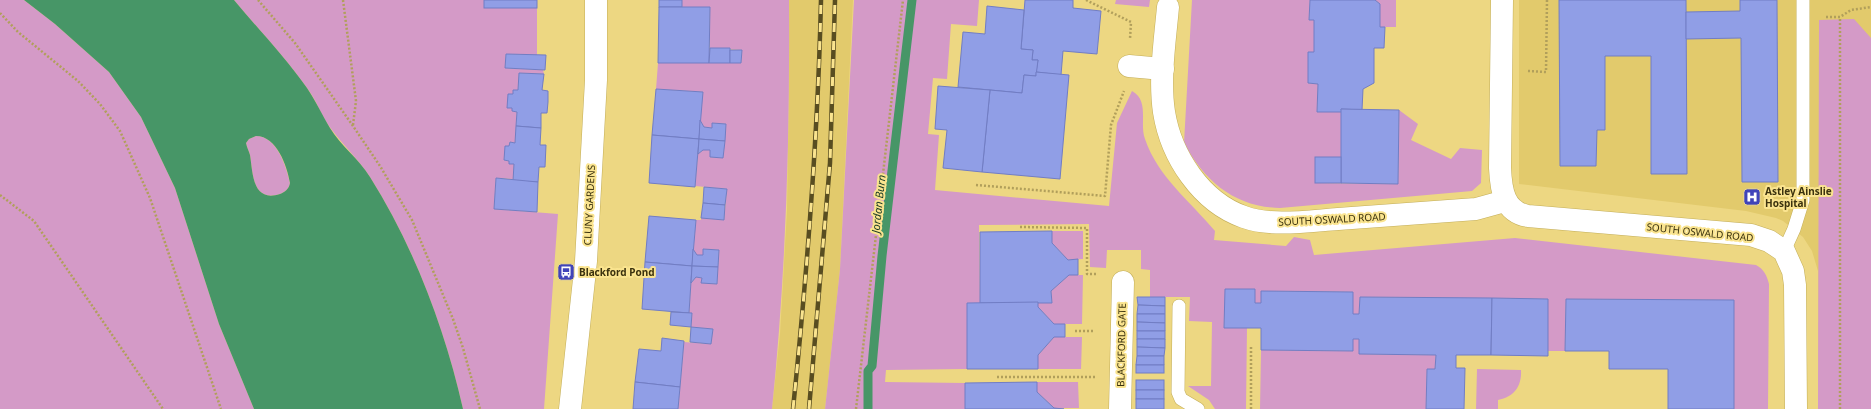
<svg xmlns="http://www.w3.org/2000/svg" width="1871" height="409" font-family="'Noto Sans',sans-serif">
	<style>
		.built { fill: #e2ca6c }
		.green { fill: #d49ac7 }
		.water { fill: #479667; fill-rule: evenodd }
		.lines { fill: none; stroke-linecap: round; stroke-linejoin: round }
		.stream { stroke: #479667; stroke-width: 9 }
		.building { fill: #909ee6; stroke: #717dc4 }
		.lane-casing { stroke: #c3ae59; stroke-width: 14 }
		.street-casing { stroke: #c3ae59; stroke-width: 23 }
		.secondary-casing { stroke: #c3ae59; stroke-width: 23 }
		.path { stroke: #b19f5b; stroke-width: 2.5; stroke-dasharray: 2 2; stroke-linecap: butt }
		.lane { stroke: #fff; stroke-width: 13 }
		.street { stroke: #fff; stroke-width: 22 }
		.secondary { stroke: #fff; stroke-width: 22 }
		.rail-casing { stroke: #584d21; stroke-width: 4.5 }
		.rail { stroke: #fae48f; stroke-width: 3; stroke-dasharray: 9; stroke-linecap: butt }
		.labels { text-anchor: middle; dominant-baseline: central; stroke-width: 4; stroke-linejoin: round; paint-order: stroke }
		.poi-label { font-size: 10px; font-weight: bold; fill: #3b320e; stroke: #fae48f; text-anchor: start }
		.street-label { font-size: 10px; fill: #3b320e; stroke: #fae48f }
		.water-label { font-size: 11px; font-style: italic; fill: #163824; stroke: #fae48f }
	</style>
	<rect width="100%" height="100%" fill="#edd782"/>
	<g class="built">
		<path d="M789,0H853L840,269L825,409H772L780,334L787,210L789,83Z"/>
		<path d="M1519,0H1871V409H1818V271L1812,251L1803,237L1783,221L1776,218L1746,211L1519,184Z"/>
	</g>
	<g class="green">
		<path d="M0,0H24L55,24L109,72L141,117L175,188L219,324L254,409H0Z"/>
		<path d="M234,0H484V8H537V55L506,54L505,68L543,70L544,74L519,73L518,90H513V94H508V107L512,108V111L517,112L515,143L510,142L509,146H506L504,160L509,161V164H514L513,179L496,178L494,209L558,214L544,409H463C445,329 414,247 370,177C359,160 344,146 332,130C322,118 317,101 307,88C285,57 259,30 234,0Z"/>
		<path d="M682,0H789C790,137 786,273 772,409H678L684,342L711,344L713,329L691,327L692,314L689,313L691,283L696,277L702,278V283L717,284L719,250L704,249L703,255H697L693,249L696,220H701V218L724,220L727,189L695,186L698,154L703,150H710V157L723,158L726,124L712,123V128L704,127L700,120L703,92L656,89L658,63H741L742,50L710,48V7H682Z"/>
		<path d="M854,0H979L977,26L951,24L947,79L933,78L928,134L939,135L935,190L1109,206L1117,123L1132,91C1150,101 1139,123 1145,139C1158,177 1190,201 1215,231L1214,240L1286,246L1294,237L1310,240L1314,255L1515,238L1756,265C1764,269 1767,276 1769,284L1768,409H1734V300L1566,299L1565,351H1548V299L1360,297L1359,314H1353V292L1262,291L1261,303H1255V289H1226L1224,328H1247L1246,409H1215L1209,400L1188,386H1211L1212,322L1189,321L1190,297H1150V270L1141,269V250H1107L1106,268L1090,267L1089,224L979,225L980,303H967V369L886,370L885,382L965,383V409H825L840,269Z"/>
		<path d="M1116,0H1150L1149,7L1115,4Z"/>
		<path d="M1192,0H1310L1309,19L1314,20V52H1308V83L1318,84L1317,112H1342L1341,157H1315V183L1398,184L1399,110L1418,124L1411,140L1451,159L1460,148L1482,150L1481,183L1472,191L1280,208C1235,207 1205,182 1184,143Z"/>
		<path d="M1375,0H1396V27H1380V4Z"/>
		<path d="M1854,19L1871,38V409H1818L1819,20Z"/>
		<path d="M256,136C277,136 286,166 290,183C289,189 285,192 280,194C252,203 253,173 250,155C249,151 247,148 246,143L249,139Z"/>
		<path d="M1052,231H1083V259L1068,260L1052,243Z"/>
		<path d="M1069,275H1083L1082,324H1054L1038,307V302H1052L1051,291Z"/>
		<path d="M1054,337H1082L1081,369H1038V355Z"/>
		<path d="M1353,339H1359V354L1436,355L1435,369H1427L1426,409H1260L1261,350L1352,351Z"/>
		<path d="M1477,369L1521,370C1522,386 1514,397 1498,400V409H1476Z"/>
		<path d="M1037,382H1078L1079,408H1054L1037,392Z"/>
	</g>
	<path class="water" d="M24,0H234C259,30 285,57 307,88C316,101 322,115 330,128C341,146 359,159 370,177C414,247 445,329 463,409H254L219,324L175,188L141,117L109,72L55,24ZM256,136C277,136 287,166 290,183C289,189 285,192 280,194C252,203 253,173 250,155C249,151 247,148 246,143L249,139Z"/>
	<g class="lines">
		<path class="stream" d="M868,409V371L872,366L882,256L912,0"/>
	</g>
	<g class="building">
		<rect x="484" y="0" width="53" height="8"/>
		<rect x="659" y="0" width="23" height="7"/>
		<path d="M1025,0H1073V8L1101,11L1097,54L1063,51L1061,75L1036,72L1038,60H1032L1033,50L1021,49Z"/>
		<path d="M1310,0H1375L1380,4V27H1385L1384,48H1374V83L1363,89L1362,110L1341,109L1342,112H1317L1318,84L1308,83V52H1314V20H1309Z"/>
		<path d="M1559,0H1686L1687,174H1651V56H1605V130H1597L1596,166H1560Z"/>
		<path d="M1740,0H1777L1778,182H1742L1741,38L1686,39V12L1740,11Z"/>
		<path d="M987,6L1024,10L1021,49L1033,50L1032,60H1038L1036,76L1024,75L1022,93L958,87L963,32L985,34Z"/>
		<path d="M659,7H710L709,63H658Z"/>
		<path d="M710,48H730V63H709Z"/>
		<path d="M730,50H742L741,63H730Z"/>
		<path d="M506,54L546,55L545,70L505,68Z"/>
		<path d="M1036,72L1069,75L1060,179L982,172L990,90L1022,93L1024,75L1036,76Z"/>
		<path d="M519,73L544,74L542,90L548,91V102L547,113H541V128L516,126L517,112L512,111V108H507L508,94H513V90H518Z"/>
		<path d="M938,86L990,90L982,172L943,168L947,130L935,129Z"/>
		<path d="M656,89L703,92L699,139L652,135Z"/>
		<path d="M1341,109L1399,110L1398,184L1341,183Z"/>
		<path d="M700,120L704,127L712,128V123L726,124L725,141L699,139Z"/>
		<path d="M516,126L541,128L540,145H546L545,167H539L538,182L513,181L514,164H509V161L504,160L505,146H509L510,142L515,143Z"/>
		<path d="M652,135L699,139L695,187L649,183Z"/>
		<path d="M699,139L725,141L723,158L710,157V150H703L698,154Z"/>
		<rect x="1315" y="157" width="26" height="26"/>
		<path d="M496,178L538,182L537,212L494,209Z"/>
		<path d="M704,187L727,189L725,205L703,203Z"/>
		<path d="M703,203L725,205L724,220L701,218Z"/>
		<path d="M649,216L696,220L692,266L645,262Z"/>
		<path d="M1052,231V243L1068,260L1078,259V275H1069L1051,291L1052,303H980V232Z"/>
		<path d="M693,249L697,255H703V249L719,250L718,267L692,266Z"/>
		<path d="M645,262L692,266L689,313L642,309Z"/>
		<path d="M692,266L718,267L717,284L701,283L702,278L696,277L691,283Z"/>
		<path d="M1225,289H1255V303H1261V291L1353,292V314H1359L1360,297L1492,298L1491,355H1456V368H1465L1464,409H1426L1427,369H1435L1436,355L1359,354V339H1353V351L1261,350V328H1224Z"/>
		<path d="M1137,297H1165V306L1138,305Z"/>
		<path d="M1492,298L1548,299V356L1491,355Z"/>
		<path d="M1566,299L1734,300V409H1668V369H1609V351H1565Z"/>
		<path d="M1038,302V307L1054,324H1065V337H1054L1038,355V369H967V303Z"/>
		<path d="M1138,305L1165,306V314H1137Z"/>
		<path d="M671,312L692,313L691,327L670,325Z"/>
		<path d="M1137,314H1165V323L1137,322Z"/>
		<path d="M1137,322L1165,323V331H1137Z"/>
		<path d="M691,327L713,329L711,344L690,342Z"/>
		<rect x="1137" y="331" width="28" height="8"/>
		<path d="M662,338L684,341L680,387L635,382L639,349L661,351Z"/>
		<path d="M1137,339H1165V348L1137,347Z"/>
		<path d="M1137,347L1165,348L1164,356H1137Z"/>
		<path d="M1137,356H1164V365H1136Z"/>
		<rect x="1136" y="365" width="28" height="8"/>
		<rect x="1136" y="380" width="28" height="10"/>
		<path d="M635,382L680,387L678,409H633Z"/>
		<path d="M1037,382V392L1054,408L1064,409H965V383Z"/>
		<rect x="1136" y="390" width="28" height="9"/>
		<rect x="1136" y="399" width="28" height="10"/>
	</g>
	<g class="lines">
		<defs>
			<g id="lane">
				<path d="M1784,251L1794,229L1803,200V0"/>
				<path d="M1179,306L1178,392L1181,399L1198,409"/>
			</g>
			<g id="street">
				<path d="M1502,0L1500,168C1501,190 1504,212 1528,216L1751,235L1769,241L1784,251L1793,271L1795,285L1796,409"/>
				<path d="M1168,7C1165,40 1159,79 1164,112C1171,156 1201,202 1244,217C1272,227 1309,221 1338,219C1384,216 1430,212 1476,209L1505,201"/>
				<path d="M1129,66L1163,69"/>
				<path d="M1120,409L1123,282"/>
			</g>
			<path id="secondary" d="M570,409L586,261L596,80V0"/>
		</defs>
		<use href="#lane" class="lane-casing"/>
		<use href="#street" class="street-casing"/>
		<use href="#secondary" class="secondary-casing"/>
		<g class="path">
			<path d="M258,0L295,43L353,126L380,166L412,220L453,319L463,348L480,409"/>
			<path d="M343,0L356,101L353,125"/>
			<path d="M1086,0L1131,22L1130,39"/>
			<path d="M0,13L18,32L78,81L100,104L120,131L150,198L221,409"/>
			<path d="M1826,17H1840L1851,10L1871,7"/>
			<path d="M1528,71L1546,72L1547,0"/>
			<path d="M976,185L1105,196L1111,125L1124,91"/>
			<path d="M0,195L34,221L163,409"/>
			<path d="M1020,227L1087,228V274H1098"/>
			<path d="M1075,331H1095"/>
			<path d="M997,377H1095"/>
			<path d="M856,409L903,0"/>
			<path d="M1251,409V347"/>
			<path d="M1840,409V17"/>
		</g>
		<use href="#lane" class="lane"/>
		<use href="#street" class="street"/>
		<use href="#secondary" class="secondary"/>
		<defs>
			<g id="rail">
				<path d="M793,409C807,273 818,137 821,0"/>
				<path d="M809,409L830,163L835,0"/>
			</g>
		</defs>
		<use href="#rail" class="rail-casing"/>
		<use href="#rail" class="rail"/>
	</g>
	<defs>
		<symbol id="hospital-square" viewBox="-11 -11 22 22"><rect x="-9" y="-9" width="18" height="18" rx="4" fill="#4044b9" stroke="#fae48f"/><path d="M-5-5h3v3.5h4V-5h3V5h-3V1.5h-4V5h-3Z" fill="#fff"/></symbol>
		<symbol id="bus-square" viewBox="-11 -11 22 22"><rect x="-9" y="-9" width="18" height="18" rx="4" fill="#4044b9" stroke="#fae48f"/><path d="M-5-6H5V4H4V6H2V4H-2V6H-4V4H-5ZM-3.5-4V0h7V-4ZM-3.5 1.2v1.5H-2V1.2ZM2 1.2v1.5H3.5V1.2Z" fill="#fff"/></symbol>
	</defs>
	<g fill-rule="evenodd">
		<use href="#hospital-square" x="1742" y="187" width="20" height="20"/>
		<use href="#bus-square" x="556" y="262" width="20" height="20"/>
	</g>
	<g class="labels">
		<g class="poi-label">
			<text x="1765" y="191">Astley Ainslie<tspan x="1765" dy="12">Hospital</tspan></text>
			<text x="579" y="272">Blackford Pond</text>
		</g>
		<g class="street-label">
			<text transform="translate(589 205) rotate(-87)">CLUNY GARDENS</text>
			<text transform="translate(1332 219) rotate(-3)">SOUTH OSWALD ROAD</text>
			<text transform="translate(1700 232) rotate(6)">SOUTH OSWALD ROAD</text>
			<text transform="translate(1121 345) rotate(-89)">BLACKFORD GATE</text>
		</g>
		<g class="water-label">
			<text transform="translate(878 204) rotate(-84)">Jordan Burn</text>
		</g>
	</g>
</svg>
